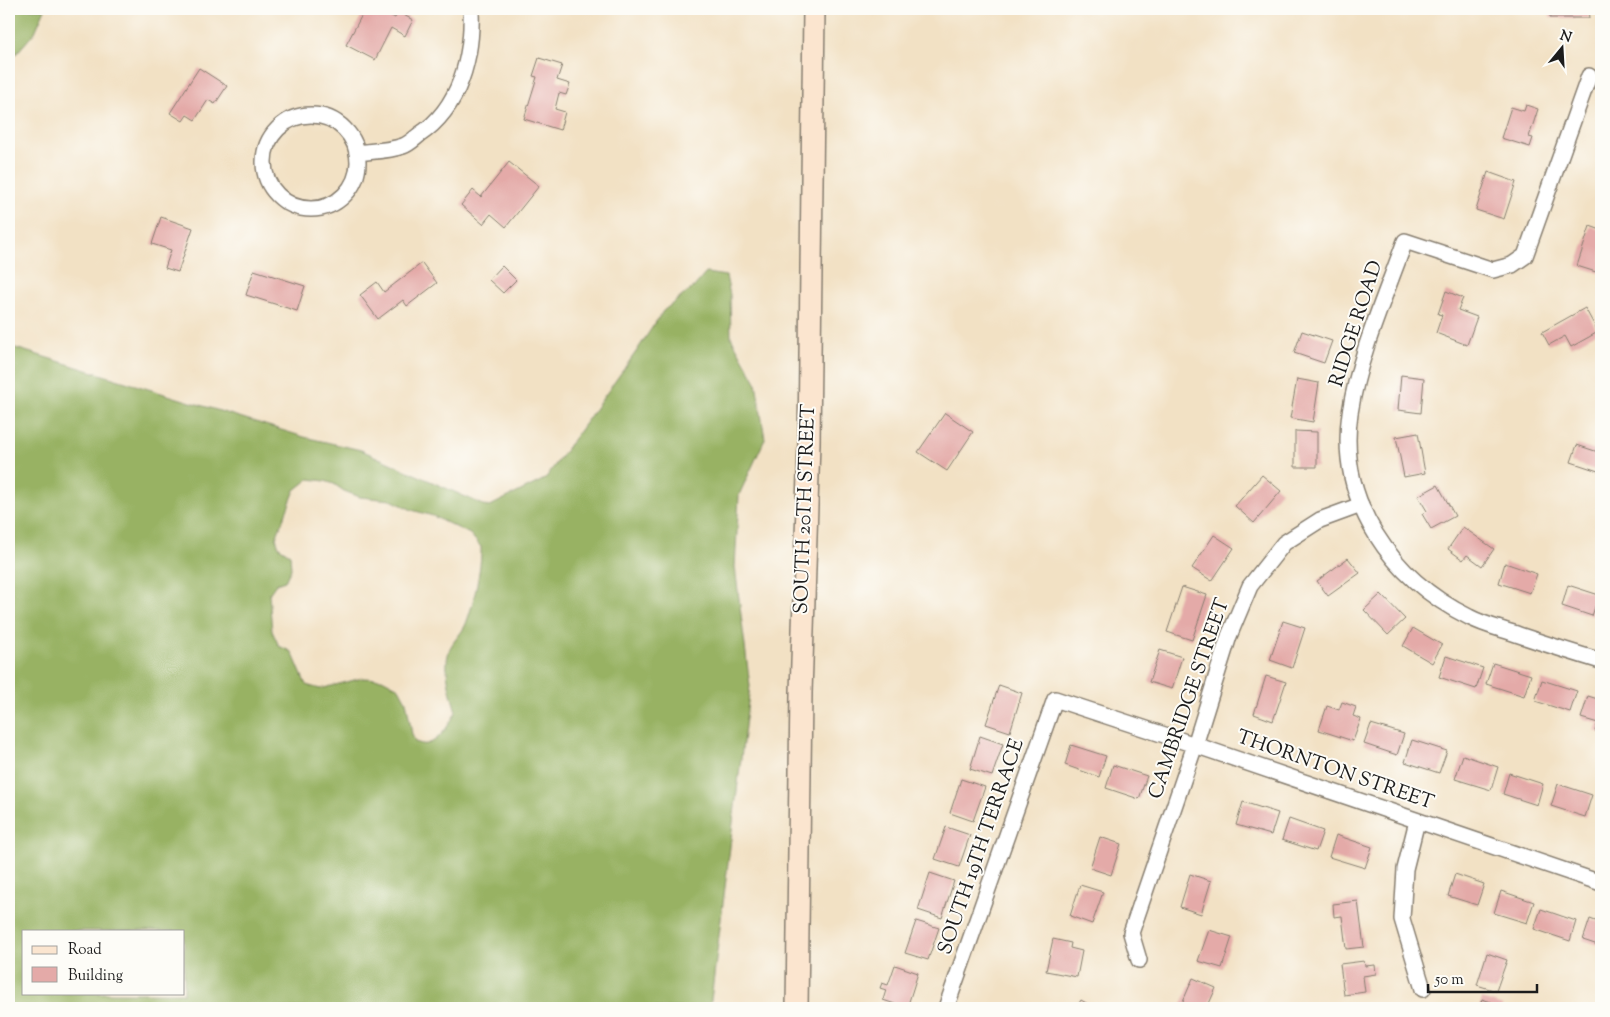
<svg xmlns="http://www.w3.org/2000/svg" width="1610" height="1017" font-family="'Sorts Mill Goudy',serif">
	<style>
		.forest { fill: #98b264; stroke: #5a6740; fill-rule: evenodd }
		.building { fill: #e4aaa8 }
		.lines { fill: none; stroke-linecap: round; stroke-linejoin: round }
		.minor-casing { stroke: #877e70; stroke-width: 18 }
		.secondary-casing { stroke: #877e70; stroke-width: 24 }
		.minor { stroke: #fff; stroke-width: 15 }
		.secondary { stroke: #fbe5cf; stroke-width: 21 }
		.labels { text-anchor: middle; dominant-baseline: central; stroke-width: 4; stroke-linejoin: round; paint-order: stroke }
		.street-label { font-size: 20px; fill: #1c1c1c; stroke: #fdfcf7 }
	</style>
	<rect width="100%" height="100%" fill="#fdfcf7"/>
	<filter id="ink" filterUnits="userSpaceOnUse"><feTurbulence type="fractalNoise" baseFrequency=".02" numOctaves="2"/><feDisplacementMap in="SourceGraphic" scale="10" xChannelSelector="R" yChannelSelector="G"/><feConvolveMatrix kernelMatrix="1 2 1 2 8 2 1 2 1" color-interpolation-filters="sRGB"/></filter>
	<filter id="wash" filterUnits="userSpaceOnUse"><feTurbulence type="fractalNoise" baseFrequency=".0096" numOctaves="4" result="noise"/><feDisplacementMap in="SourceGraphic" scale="20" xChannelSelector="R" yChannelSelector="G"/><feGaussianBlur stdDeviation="1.12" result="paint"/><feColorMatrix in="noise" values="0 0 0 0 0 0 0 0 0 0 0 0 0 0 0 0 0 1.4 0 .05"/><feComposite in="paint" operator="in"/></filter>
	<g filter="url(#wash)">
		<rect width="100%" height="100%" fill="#f2e1c4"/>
		<g class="forest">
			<path d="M9,9H45L35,32L9,62Z"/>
			<path d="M706,273L726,276L730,295L731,337L756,382L765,439L739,495L735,567L750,686L710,1008H9V346L304,437L361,450L488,507L545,479L636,352L663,311L694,287ZM309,479L325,481L334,484L344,491L360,497L391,500L412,510L433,516L470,534L481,547C482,566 473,608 465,626C461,634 454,640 450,648C442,668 451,693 456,712C450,723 440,741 427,744C423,745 419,743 415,742L412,734L406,701L399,688L382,679L362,678L320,689L306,685L292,652L279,646L272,631L269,594L276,584L285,581L291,569L290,554L279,547L276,538L295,490ZM24,931H184V993H24Z"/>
		</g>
		<g id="blocks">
			<g class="building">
				<path d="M365,9H379L395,18L398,12L413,20L405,36L391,28L375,60L346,45Z"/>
				<path d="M1550,9H1588L1589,18H1550Z"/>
				<path d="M539,58L562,65L557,80L570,84L566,95L559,93L555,109L565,112L560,130L524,119L537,77L533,76Z"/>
				<path d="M199,68L227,86L215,104L208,100L195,120L187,115L183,121L170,113Z"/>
				<path d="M1526,105L1538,109L1529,137L1533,138L1530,147L1501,138L1511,107L1524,111Z"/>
				<path d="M509,162L539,186L506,227L491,214L483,224L461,205L473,190L481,197Z"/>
				<path d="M1488,172L1516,182L1504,219L1476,210Z"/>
				<path d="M161,217L193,228L178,272L165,268L171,250L152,244Z"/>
				<path d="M1590,226L1601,230V264L1599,273L1577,266Z"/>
				<path d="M422,263L437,283L407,306L403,300L378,319L360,295L377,282L384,292Z"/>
				<path d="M502,266L516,280L503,293L489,280Z"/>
				<path d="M254,270L305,286L297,311L246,295Z"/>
				<path d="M1446,291L1463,298L1458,310L1477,317L1467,345L1436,333L1442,315L1438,314Z"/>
				<path d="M1585,308L1598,332L1571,347L1565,336L1549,345L1542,332Z"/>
				<path d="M1302,331L1332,341L1324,363L1294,353Z"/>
				<path d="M1401,375L1424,378L1421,413L1398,410Z"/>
				<path d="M1297,379L1319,383L1313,422L1290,418Z"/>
				<path d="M945,413L973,432L947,471L918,452Z"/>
				<path d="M1295,431L1317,432V467H1295Z"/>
				<path d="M1418,433L1425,473L1404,477L1396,437Z"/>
				<path d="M1577,445L1601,453V472L1571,462Z"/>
				<path d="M1262,475L1281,491L1254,523L1235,506Z"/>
				<path d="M1438,485L1455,516L1431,529L1422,514L1427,511L1418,496Z"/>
				<path d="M1463,527L1494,549L1482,566L1467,555L1463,560L1448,549Z"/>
				<path d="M1214,535L1234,548L1212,581L1192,568Z"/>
				<path d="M1348,558L1360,573L1328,596L1317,581Z"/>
				<path d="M1505,563L1537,574L1530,593L1499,583Z"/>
				<path d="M1568,585L1599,595L1592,616L1562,606Z"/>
				<path d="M1182,587L1207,595L1192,640L1167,632Z"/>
				<path d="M1381,594L1405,619L1388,635L1364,610Z"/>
				<path d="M1283,621L1305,628L1292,668L1270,660Z"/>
				<path d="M1413,628L1442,645L1432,663L1403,646Z"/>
				<path d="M1160,650L1182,657L1172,689L1149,682Z"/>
				<path d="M1446,656L1483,668L1476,689L1439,677Z"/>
				<path d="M1493,663L1531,675L1524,696L1486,684Z"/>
				<path d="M1266,676L1286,682L1273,721L1254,714Z"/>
				<path d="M1542,680L1577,691L1570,712L1535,701Z"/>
				<path d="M999,685L1022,693L1010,732L986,724Z"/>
				<path d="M1588,696L1601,700V733L1595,731L1598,723L1581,718Z"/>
				<path d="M1342,702L1356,707L1353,716L1361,719L1353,741L1319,730L1327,706L1339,710Z"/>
				<path d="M1371,724L1404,734L1397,755L1364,744Z"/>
				<path d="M980,736L1003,744L992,776L970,769Z"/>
				<path d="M1412,740L1447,751L1439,773L1405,762Z"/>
				<path d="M1071,745L1106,756L1099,777L1065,765Z"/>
				<path d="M1463,755L1498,767L1491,790L1455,779Z"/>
				<path d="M1113,765L1147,776L1139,799L1106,788Z"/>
				<path d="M1509,773L1543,784L1537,805L1503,794Z"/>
				<path d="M961,779L985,787L973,821L950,813Z"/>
				<path d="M1558,784L1592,795L1585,817L1551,806Z"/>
				<path d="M1243,802L1278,813L1271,835L1236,825Z"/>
				<path d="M1289,819L1323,831L1316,851L1282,840Z"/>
				<path d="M946,827L970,835L959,867L935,859Z"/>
				<path d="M1336,835L1372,847L1365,868L1329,857Z"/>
				<path d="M1100,837L1121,844L1111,875L1090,868Z"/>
				<path d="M930,873L954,881L942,918L918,910Z"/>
				<path d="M1190,874L1211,881L1201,914L1180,907Z"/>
				<path d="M1455,874L1484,884L1477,905L1448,896Z"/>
				<path d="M1080,885L1103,892L1092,924L1070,916Z"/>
				<path d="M1501,891L1534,902L1527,923L1494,913Z"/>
				<path d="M1358,901L1364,947L1346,949L1342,916L1334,917L1333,904Z"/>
				<path d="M1541,909L1576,921L1570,941L1534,929Z"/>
				<path d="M1590,919L1601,923V946L1583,940Z"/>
				<path d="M916,921L939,928L928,960L905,953Z"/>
				<path d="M1209,930L1232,937L1222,968L1198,961Z"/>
				<path d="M1053,939L1071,943L1070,948L1082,951L1077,977L1046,971Z"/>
				<path d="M1487,953L1507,960L1496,991L1477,985Z"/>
				<path d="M1364,961L1365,966L1375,965L1376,974L1363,976L1365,992L1344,995L1340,964Z"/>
				<path d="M895,965L918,973L907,1008L883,1000L886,990L880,988L882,983L888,985Z"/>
				<path d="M1193,978L1216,988L1207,1008H1180Z"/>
				<path d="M1482,999L1503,1006L1502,1008H1479Z"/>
				<path d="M1081,1000L1095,1008H1076Z"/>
			</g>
		</g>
	</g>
	<g filter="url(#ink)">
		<use href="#blocks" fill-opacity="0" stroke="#877e70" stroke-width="1"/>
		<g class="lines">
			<defs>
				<g id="minor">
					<path d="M1589,76L1525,256L1512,265L1493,270L1405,241C1385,297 1359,354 1350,413C1337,502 1392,579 1469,617C1484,625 1502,629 1519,635C1546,644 1574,653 1601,661"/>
					<circle cx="311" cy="162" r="47"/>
					<path d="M357,153C372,151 389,151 403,146C409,144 414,139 419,135C460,108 473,56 471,9"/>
					<path d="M1417,821L1405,869L1402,919L1423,989"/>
					<path d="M1139,960L1131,933L1195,745L1229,636L1250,586L1284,543L1320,520L1361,505"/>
					<path d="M946,1008L1055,699L1195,745L1601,883"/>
				</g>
				<path id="secondary" d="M797,1008L801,693L809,443L814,9"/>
			</defs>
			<use href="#minor" class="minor-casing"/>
			<use href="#secondary" class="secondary-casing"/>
			<use href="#minor" class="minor"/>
			<use href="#secondary" class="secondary"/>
		</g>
	</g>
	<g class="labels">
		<g class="street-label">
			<text transform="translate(1357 324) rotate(-72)">RIDGE ROAD</text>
			<text transform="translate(806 509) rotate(-88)">SOUTH 20TH STREET</text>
			<text transform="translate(1190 699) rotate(-71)">CAMBRIDGE STREET</text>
			<text transform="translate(1335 771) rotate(19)">THORNTON STREET</text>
			<text transform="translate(982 847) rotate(-71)">SOUTH 19TH TERRACE</text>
		</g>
	</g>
	<rect width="1610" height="1017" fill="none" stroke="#fdfcf7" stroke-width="30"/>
	<rect x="22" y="930" width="162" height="65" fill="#fdfcf7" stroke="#a3a29f"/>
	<rect x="32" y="946" width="25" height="8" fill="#fbe5cf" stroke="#a3a29f"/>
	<text x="68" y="954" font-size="15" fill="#1c1c1c">Road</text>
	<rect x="32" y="967" width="25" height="15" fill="#e4aaa8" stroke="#a3a29f"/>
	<text x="68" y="980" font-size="15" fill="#1c1c1c">Building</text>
	<g transform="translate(1562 48) rotate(18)" stroke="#fdfcf7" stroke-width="4" paint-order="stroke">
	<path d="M0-4L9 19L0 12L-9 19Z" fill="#1c1c1c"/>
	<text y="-8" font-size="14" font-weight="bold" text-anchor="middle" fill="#1c1c1c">N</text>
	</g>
	<path d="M1428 984v8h109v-8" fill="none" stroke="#1c1c1c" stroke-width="2.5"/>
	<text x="1435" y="984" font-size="15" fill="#1c1c1c" stroke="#fdfcf7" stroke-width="4" paint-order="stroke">50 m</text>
</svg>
